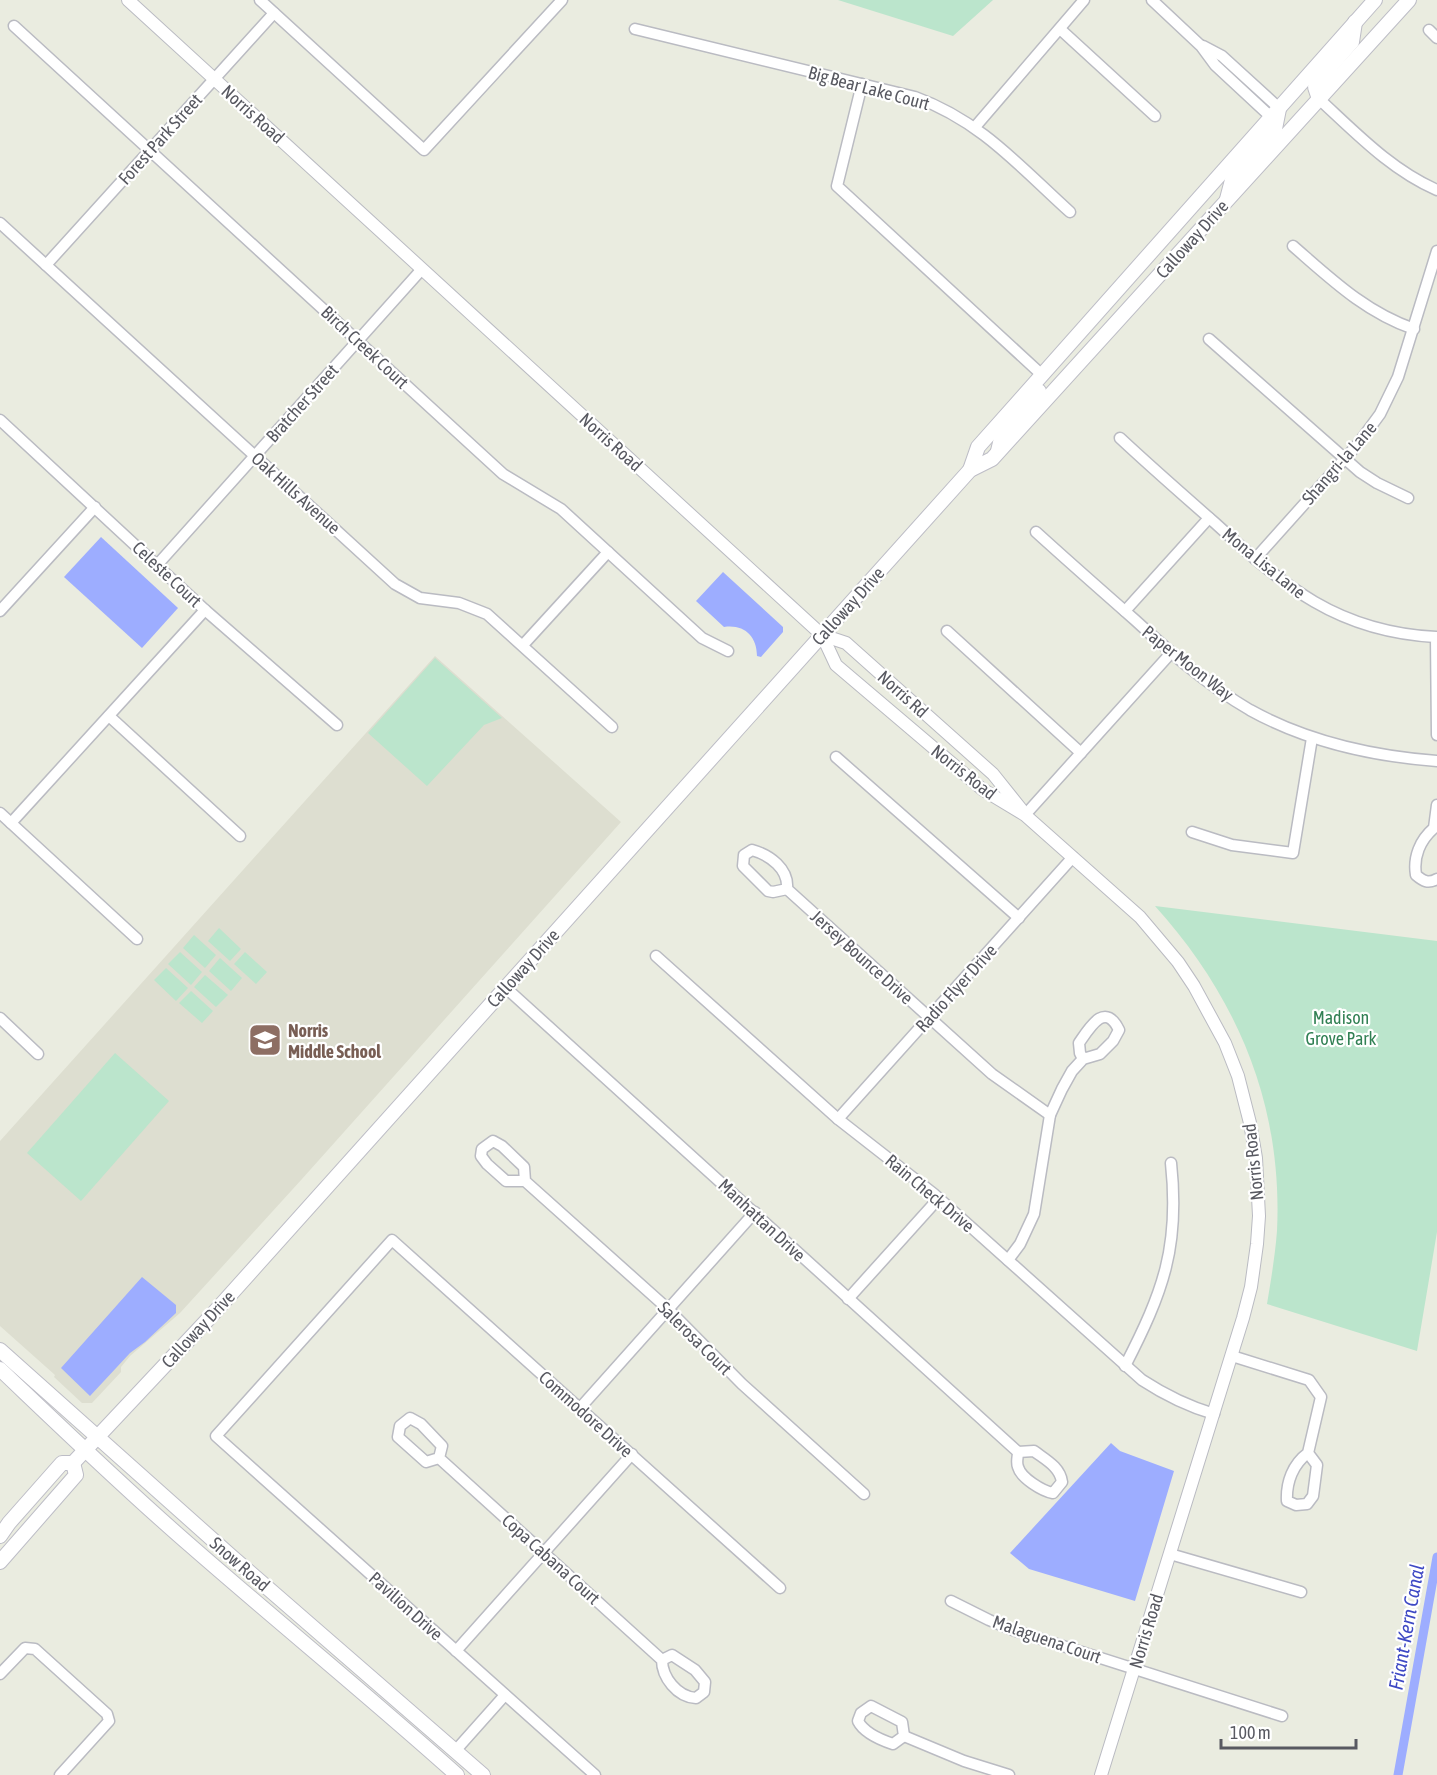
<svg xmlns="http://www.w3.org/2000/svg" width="1437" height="1775" font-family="'Asap Condensed',sans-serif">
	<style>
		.education { fill: #ddded0 }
		.green { fill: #bbe5cc }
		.water { fill: #9dadff }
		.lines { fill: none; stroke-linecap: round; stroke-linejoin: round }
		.canal { stroke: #9dadff; stroke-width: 9 }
		.minor-casing { stroke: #babbc2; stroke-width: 13 }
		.tertiary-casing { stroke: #babbc2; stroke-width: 14 }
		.secondary-casing { stroke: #bdbdc6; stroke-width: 16 }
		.minor { stroke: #fff; stroke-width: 10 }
		.tertiary { stroke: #fff; stroke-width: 12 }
		.secondary { stroke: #fff; stroke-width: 14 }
		.labels { text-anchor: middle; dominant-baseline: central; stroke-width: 4.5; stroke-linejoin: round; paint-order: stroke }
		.street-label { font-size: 18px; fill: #585961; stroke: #fff }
		.park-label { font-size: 18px; fill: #318054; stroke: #fff }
		.education-label { font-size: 18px; font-weight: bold; fill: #785e54; stroke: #fff; text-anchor: start }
		.water-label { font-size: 20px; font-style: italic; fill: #3e49c4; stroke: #fff }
	</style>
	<rect width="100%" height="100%" fill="#eaece0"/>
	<path class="education" d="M435,656L621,822L302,1179L180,1313L130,1356L121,1367V1372L92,1403H82L54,1377L55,1375L0,1326V1141Z"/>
	<g class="green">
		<path d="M838,0H993L953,36Z"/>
		<path d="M435,658L502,718L484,725L427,786L368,733Z"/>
		<path d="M1155,906L1437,941V1232L1417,1351L1267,1304C1271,1280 1275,1256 1277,1231C1283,1106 1238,998 1155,906Z"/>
		<path d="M219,928L241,949L230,961L208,941Z"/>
		<path d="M194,935L216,955L205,968L183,948Z"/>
		<path d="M180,952L202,972L191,985L168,964Z"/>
		<path d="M245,952L267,972L256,984L234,964Z"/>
		<path d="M220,958L242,978L231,991L209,971Z"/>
		<path d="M166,968L188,988L176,1001L154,980Z"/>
		<path d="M205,975L228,995L216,1007L194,987Z"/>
		<path d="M191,991L213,1011L202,1023L179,1003Z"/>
		<path d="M115,1053L169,1101L81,1201L27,1153Z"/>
	</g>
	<g class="water">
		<path d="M101,537L178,608L142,648L64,577Z"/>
		<path d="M723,572L783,627V632L761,657L757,656C757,636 744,624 724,627L696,601Z"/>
		<path d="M142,1277L176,1305V1313L145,1342L130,1353L90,1396L61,1368Z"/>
		<path d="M1111,1443L1120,1451L1174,1471L1135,1601L1029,1569L1010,1553Z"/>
	</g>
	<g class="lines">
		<path class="canal" d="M1398,1775L1437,1557"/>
		<defs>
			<g id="minor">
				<path d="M260,0L424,150L562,0"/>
				<path d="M1152,0L1201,46L1215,65L1271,117"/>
				<path d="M14,26L503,474L561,509L702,638L728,651"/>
				<path d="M635,29L915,97C981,121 1019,166 1070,212"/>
				<path d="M1060,29L1155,116"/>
				<path d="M1429,30L1437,38"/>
				<path d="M1203,46L1222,56L1279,108"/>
				<path d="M862,84L837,186L1041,374"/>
				<path d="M1319,99C1356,133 1391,170 1437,190"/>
				<path d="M975,127L1084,0"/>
				<path d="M0,223L395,584L420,598L459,603L487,614L612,727"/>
				<path d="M1293,246C1331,279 1365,312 1414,329"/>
				<path d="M46,265L274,13"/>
				<path d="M1209,339L1360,472L1377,483L1408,498"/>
				<path d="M0,420L205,610L337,725"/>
				<path d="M1120,438C1151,467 1183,495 1215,523C1284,586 1337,632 1436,637L1437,735"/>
				<path d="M1036,532C1069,562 1102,591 1135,620C1171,653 1207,685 1250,710C1308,742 1371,756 1437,761"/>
				<path d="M1255,559L1358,444L1380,414L1398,377L1437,251"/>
				<path d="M158,564L422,269"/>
				<path d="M0,611L95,507"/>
				<path d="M1125,611L1209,518"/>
				<path d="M947,631L1081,753"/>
				<path d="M523,645L608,552"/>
				<path d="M109,716L240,836"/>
				<path d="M836,757L1019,918"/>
				<path d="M1437,805L1434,828C1420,840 1413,857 1416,875C1423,881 1428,884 1437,879"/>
				<path d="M0,813L137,939"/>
				<path d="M1025,815L1171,653"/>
				<path d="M11,823L205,610"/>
				<path d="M1192,832L1232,845L1293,853L1312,738"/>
				<path d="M787,889L773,892L768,891L743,866L744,855L752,850C770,855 789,869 787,889L992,1074L1050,1115"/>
				<path d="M656,956L838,1119L934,1194L1142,1380C1165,1395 1187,1406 1214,1414"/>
				<path d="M506,988L1018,1452C1018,1457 1016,1462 1018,1467C1021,1478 1042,1491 1053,1493L1062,1482C1060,1467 1046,1460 1034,1451L1018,1452"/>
				<path d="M0,1018L38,1054"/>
				<path d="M838,1119L1073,857"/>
				<path d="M525,1181H506L487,1164L481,1156L482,1149L493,1141L502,1146L524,1167L525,1181L668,1309L742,1384L864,1494"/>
				<path d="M1008,1260L1020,1244L1034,1214L1050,1115L1062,1089L1072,1071L1083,1059L1100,1054L1113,1041L1119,1030C1105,1001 1090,1027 1079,1043L1080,1053L1083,1059"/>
				<path d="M848,1299L939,1198"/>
				<path d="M1232,1356L1309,1380L1321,1397L1308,1453C1293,1464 1286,1482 1287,1501L1296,1505L1307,1504L1313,1496L1317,1465L1308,1453"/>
				<path d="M1125,1366C1163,1292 1180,1247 1171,1163"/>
				<path d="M580,1408L755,1212"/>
				<path d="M439,1458L442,1446L421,1424L410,1418L400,1426L398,1437L426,1462L439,1458L662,1660C662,1677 677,1697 696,1698L704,1692L705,1682L695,1670L672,1655L662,1660"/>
				<path d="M1170,1554L1301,1592"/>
				<path d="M951,1601L989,1620L1013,1630L1282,1716"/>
				<path d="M456,1651L632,1454"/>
				<path d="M0,1674L25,1648L35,1649L107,1714L109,1721L60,1775"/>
				<path d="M871,1706L902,1722L904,1736L893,1744C881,1740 864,1733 858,1721L861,1713Z"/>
				<path d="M904,1736L964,1761L1009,1775"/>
				<path d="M456,1750L505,1695"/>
				<path d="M595,1775L216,1436L392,1240L780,1588"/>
			</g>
			<g id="tertiary">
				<path d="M128,0L822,635L836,665L982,789L1025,815L1140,917L1178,962L1194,986L1225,1043L1238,1076L1250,1123L1256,1158L1259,1216L1257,1244L1251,1287L1243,1318L1101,1775"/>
				<path d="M822,635L846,643L993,774L1021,809"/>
			</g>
			<g id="secondary">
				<path d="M1319,99L1315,87L1319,80L1352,42L1355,22"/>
				<path d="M1227,199L1232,180L1275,129L1279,109"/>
				<path d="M998,451L1002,434L1039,391"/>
				<path d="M970,470L978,447L1375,0"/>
				<path d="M0,1350L232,1557L483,1775"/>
				<path d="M0,1369C63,1429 125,1489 191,1546C279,1623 370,1697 457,1775"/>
				<path d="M0,1536L9,1523L62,1463H73L212,1315L970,470L992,459L1409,0"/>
				<path d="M0,1562L76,1475L73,1463"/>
			</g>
		</defs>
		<use href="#minor" class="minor-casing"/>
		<use href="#tertiary" class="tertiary-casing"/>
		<use href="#secondary" class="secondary-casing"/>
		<use href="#minor" class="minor"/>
		<use href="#tertiary" class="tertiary"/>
		<use href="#secondary" class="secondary"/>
	</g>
	<defs>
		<symbol id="school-square" viewBox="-11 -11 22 22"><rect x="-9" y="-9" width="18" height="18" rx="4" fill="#8d6e63" stroke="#fff"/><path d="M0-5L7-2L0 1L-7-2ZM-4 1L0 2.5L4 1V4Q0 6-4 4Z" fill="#fff"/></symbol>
	</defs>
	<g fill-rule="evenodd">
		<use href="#school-square" x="246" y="1021" width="38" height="38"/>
	</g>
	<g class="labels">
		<g class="street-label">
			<text transform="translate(869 88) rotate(15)">Big Bear Lake Court</text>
			<text transform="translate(253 114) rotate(42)">Norris Road</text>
			<text transform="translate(160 139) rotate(-48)">Forest Park Street</text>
			<text transform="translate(1192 239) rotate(-48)">Calloway Drive</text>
			<text transform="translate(365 347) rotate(43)">Birch Creek Court</text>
			<text transform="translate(302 403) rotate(-48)">Bratcher Street</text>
			<text transform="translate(611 442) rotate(42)">Norris Road</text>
			<text transform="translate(1339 463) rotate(-49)">Shangri-la Lane</text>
			<text transform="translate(296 493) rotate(42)">Oak Hills Avenue</text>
			<text transform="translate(1264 563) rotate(39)">Mona Lisa Lane</text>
			<text transform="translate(167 574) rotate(43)">Celeste Court</text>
			<text transform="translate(848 606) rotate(-48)">Calloway Drive</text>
			<text transform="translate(1188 663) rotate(38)">Paper Moon Way</text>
			<text transform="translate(903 694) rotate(42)">Norris Rd</text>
			<text transform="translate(964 772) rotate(38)">Norris Road</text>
			<text transform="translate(862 957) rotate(42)">Jersey Bounce Drive</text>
			<text transform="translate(523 968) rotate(-48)">Calloway Drive</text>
			<text transform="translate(956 988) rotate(-48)">Radio Flyer Drive</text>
			<text transform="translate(1253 1162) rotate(-96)">Norris Road</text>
			<text transform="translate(930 1193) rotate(40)">Rain Check Drive</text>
			<text transform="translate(762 1220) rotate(43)">Manhattan Drive</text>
			<text transform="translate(198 1329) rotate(-47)">Calloway Drive</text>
			<text transform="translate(695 1338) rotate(45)">Salerosa Court</text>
			<text transform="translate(586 1414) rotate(42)">Commodore Drive</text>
			<text transform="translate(551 1559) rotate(42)">Copa Cabana Court</text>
			<text transform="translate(240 1564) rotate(41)">Snow Road</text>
			<text transform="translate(406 1606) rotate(42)">Pavilion Drive</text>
			<text transform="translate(1146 1631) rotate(-73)">Norris Road</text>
			<text transform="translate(1047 1639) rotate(19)">Malaguena Court</text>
		</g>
		<g class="park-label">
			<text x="1341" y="1017">Madison<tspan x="1341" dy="21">Grove Park</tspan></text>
		</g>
		<g class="education-label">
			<text x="288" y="1030">Norris<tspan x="288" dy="21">Middle School</tspan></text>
		</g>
		<g class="water-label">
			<text transform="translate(1406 1627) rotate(-80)">Friant-Kern Canal</text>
		</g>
	</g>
	<path d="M1221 1739v9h135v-9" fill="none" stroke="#585961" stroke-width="3"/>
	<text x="1230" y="1739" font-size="18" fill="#585961" stroke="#ffffff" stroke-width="4.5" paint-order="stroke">100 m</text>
</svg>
